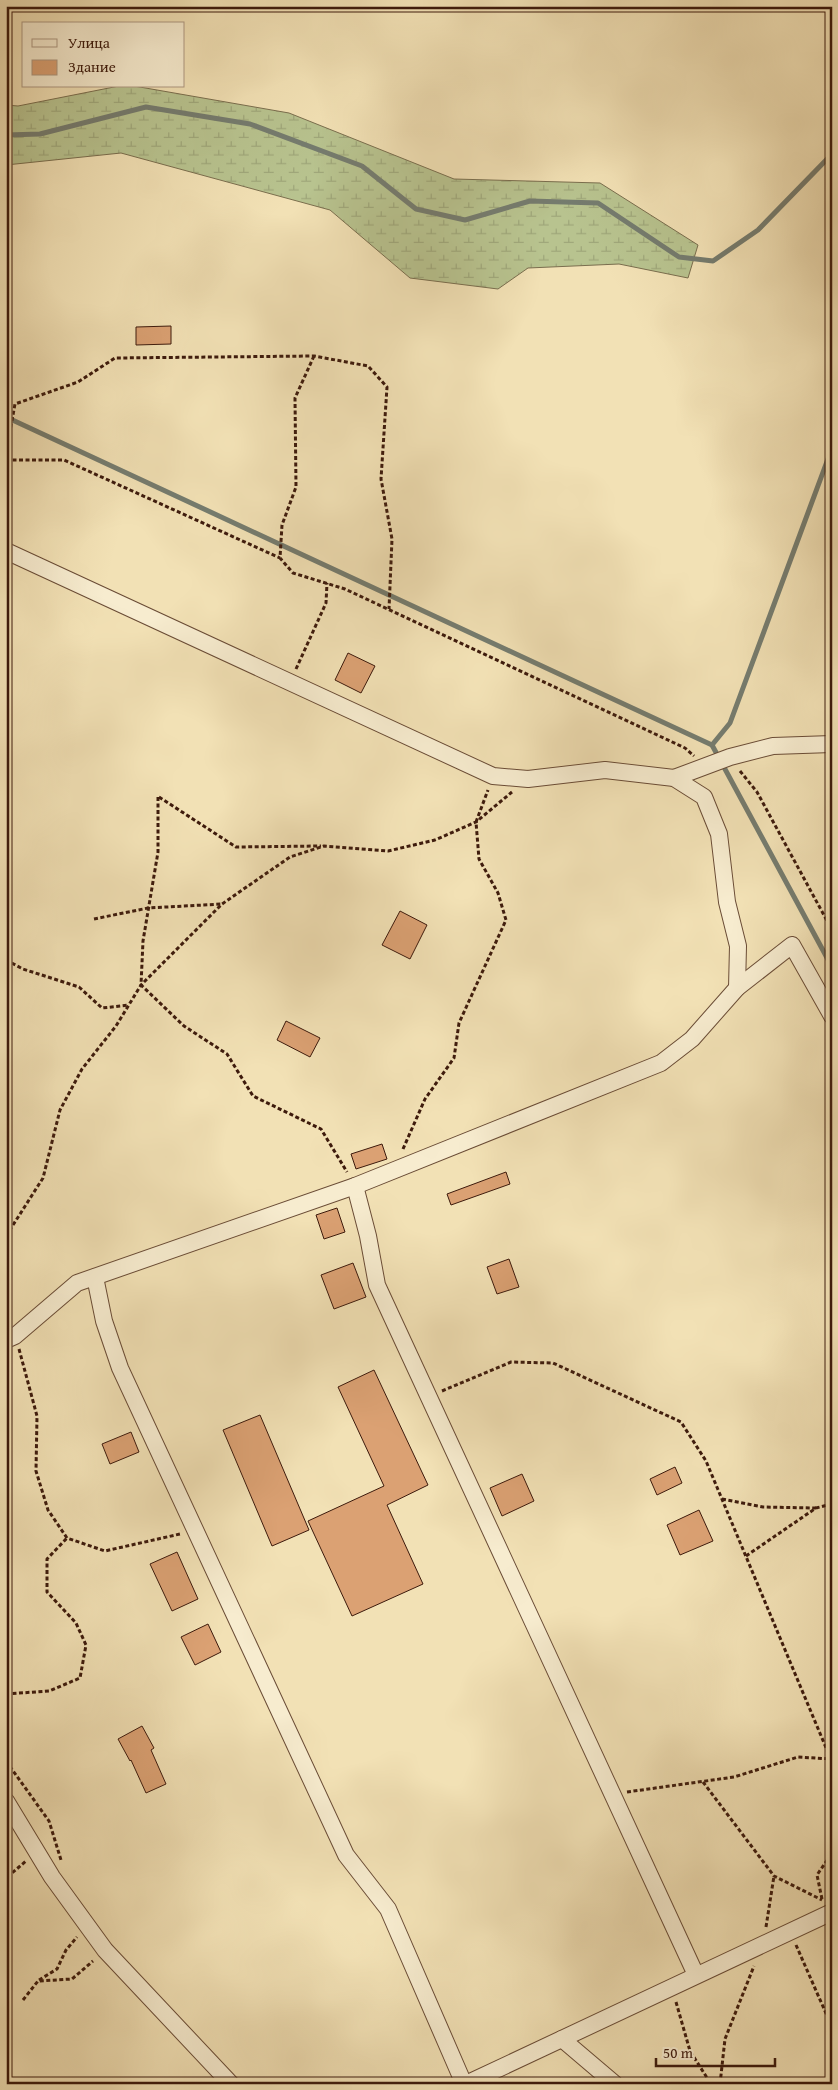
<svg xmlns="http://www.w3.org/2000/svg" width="838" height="2090" font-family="'Gentium Book Plus',serif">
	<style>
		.wetland { fill: url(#wetland-marsh); stroke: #7a6e4e }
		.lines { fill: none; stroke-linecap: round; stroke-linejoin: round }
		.stream { stroke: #757c6f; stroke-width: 5 }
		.building { fill: #dba173; stroke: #3d1a0c }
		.minor-casing { stroke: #6a4c36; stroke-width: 18 }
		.path { stroke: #3d1a0c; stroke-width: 3; stroke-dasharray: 4 2.5; stroke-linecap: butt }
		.minor { stroke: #f7eccf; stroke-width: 16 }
	</style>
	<defs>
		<pattern id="wetland-marsh" width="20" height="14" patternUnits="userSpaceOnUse" patternTransform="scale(1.25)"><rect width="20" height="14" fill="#b8c38f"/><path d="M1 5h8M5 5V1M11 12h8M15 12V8" fill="none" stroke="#9fa77a"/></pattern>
	</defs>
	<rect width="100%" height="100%" fill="#f2e1b5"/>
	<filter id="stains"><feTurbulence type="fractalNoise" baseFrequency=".004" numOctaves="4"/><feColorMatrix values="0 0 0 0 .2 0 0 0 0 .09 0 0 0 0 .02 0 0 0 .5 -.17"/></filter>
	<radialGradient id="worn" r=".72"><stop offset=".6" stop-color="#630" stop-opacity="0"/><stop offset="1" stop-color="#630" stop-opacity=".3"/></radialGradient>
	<path class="wetland" d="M119,86H134L289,113L454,179L600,183L698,245L688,278L619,264L528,268L498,289L410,278L330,210L121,153L6,165V105L18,106Z"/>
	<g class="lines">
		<g class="stream">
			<path d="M6,135L40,134L146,107L250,124L362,166L416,209L465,220L530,201L598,203L679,257L713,261L758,230L832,154"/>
			<path d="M6,417L712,745L832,967"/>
			<path d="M712,745L730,723L832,448"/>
		</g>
	</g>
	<g class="building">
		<path d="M171,326V344L136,345V327Z"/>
		<path d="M348,653L375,666L361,693L335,680Z"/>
		<path d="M400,911L427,925L410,959L382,945Z"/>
		<path d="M286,1021L320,1038L310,1057L277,1040Z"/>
		<path d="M382,1144L387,1159L356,1169L351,1154Z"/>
		<path d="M506,1172L510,1184L451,1205L447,1194Z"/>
		<path d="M337,1208L345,1232L324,1239L316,1215Z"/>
		<path d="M509,1259L519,1287L497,1294L487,1267Z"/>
		<path d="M353,1263L366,1297L334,1309L321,1275Z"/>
		<path d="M374,1370L428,1485L387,1505L423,1584L352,1616L308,1521L384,1486L338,1387Z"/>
		<path d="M260,1415L309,1530L272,1546L223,1430Z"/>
		<path d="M131,1432L139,1452L110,1464L102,1444Z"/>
		<path d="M675,1467L682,1483L657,1495L650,1479Z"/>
		<path d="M522,1474L534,1501L502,1516L490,1488Z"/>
		<path d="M699,1510L713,1541L680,1555L667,1525Z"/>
		<path d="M177,1552L198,1599L172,1611L150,1564Z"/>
		<path d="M208,1624L221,1652L195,1665L181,1637Z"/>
		<path d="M142,1726L154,1748L151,1750L166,1784L146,1793L131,1760L130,1761L118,1739Z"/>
	</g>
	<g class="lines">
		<defs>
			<g id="minor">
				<path d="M6,551L493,776L528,779L605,770L674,778L704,797L719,834L727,902L738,946L737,988"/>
				<path d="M674,778L730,757L773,746L832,744"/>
				<path d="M355,1186L368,1236L377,1285L696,1975"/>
				<path d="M95,1277L104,1321L120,1368L346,1855L388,1909L464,2084"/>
				<path d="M6,1340L15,1336L77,1283L355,1186L661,1063L692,1039L737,988L792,945L832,1016"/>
				<path d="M6,1801L52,1877L105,1950L231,2084"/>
				<path d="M562,2039L615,2084"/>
				<path d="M466,2084L832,1912"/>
			</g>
		</defs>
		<use href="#minor" class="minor-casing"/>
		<g class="path">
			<path d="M314,356L295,398L296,487L282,525L280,558L293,573L345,589L685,748L694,756"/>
			<path d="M6,453L15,404L78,382L115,358L314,356L368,366L387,387L381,479L392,539L389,609"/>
			<path d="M6,460H64L280,558"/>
			<path d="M296,669L326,603L327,583"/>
			<path d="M740,771L757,792L832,930"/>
			<path d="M158,797V852L143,941L141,985L184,1026L227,1054L253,1096L321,1129L347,1172"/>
			<path d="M159,797L236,847L321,846"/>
			<path d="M94,919L148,908L222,904"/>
			<path d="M6,960L23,969L79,987L102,1008L129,1005"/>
			<path d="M403,1149L425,1099L454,1058L459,1023L506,920L498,893L479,859L476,822L488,790"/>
			<path d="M6,1236L43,1178L60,1110L82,1069L116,1026L141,985L222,904L290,857L324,846L388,851L435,840L476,822L512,792"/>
			<path d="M6,1313L10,1322"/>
			<path d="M19,1349L37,1416L36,1471L48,1510L67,1538L105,1551L180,1534"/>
			<path d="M442,1391L511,1362L553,1363L681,1422L706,1461L832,1762"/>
			<path d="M722,1499L763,1507L816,1508"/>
			<path d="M746,1556L816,1508L832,1504"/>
			<path d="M6,1694L49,1691L80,1678L86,1645L76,1623L47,1592V1559L67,1538"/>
			<path d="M6,1761L49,1821L61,1860"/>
			<path d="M703,1782L774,1876L822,1900"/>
			<path d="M627,1792L734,1777L798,1757L831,1759"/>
			<path d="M6,1874L12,1873L26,1861"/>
			<path d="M822,1899L817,1875L832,1853"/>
			<path d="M766,1927L774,1876"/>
			<path d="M796,1945L832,2027"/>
			<path d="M39,1980L57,1969L66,1950L77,1937"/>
			<path d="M23,2000L38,1981L72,1979L93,1961"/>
			<path d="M676,2002L690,2051L711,2084"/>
			<path d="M720,2084L725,2039L754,1966"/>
		</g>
		<use href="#minor" class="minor"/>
	</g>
	<rect width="838" height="2090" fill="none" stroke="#f2e1b5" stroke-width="25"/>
	<rect x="8" y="8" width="823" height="2075" fill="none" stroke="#3d1a0c" stroke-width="2.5"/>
	<rect x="12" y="12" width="813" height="2065" fill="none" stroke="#3d1a0c"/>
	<rect x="22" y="22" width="162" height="65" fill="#f7eccf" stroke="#ad9881"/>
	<rect x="32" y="39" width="25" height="8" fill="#f7eccf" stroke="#ad9881"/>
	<text x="68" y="48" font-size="15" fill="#3d1a0c">Улица</text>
	<rect x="32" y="60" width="25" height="15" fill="#dba173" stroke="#ad9881"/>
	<text x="68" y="72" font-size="15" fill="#3d1a0c">Здание</text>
	<path d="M656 2058v8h119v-8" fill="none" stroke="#3d1a0c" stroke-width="2.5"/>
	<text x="663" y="2058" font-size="15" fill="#3d1a0c" stroke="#f7eccf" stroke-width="4" paint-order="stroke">50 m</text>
	<rect width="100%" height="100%" filter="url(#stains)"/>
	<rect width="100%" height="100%" fill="url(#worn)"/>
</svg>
